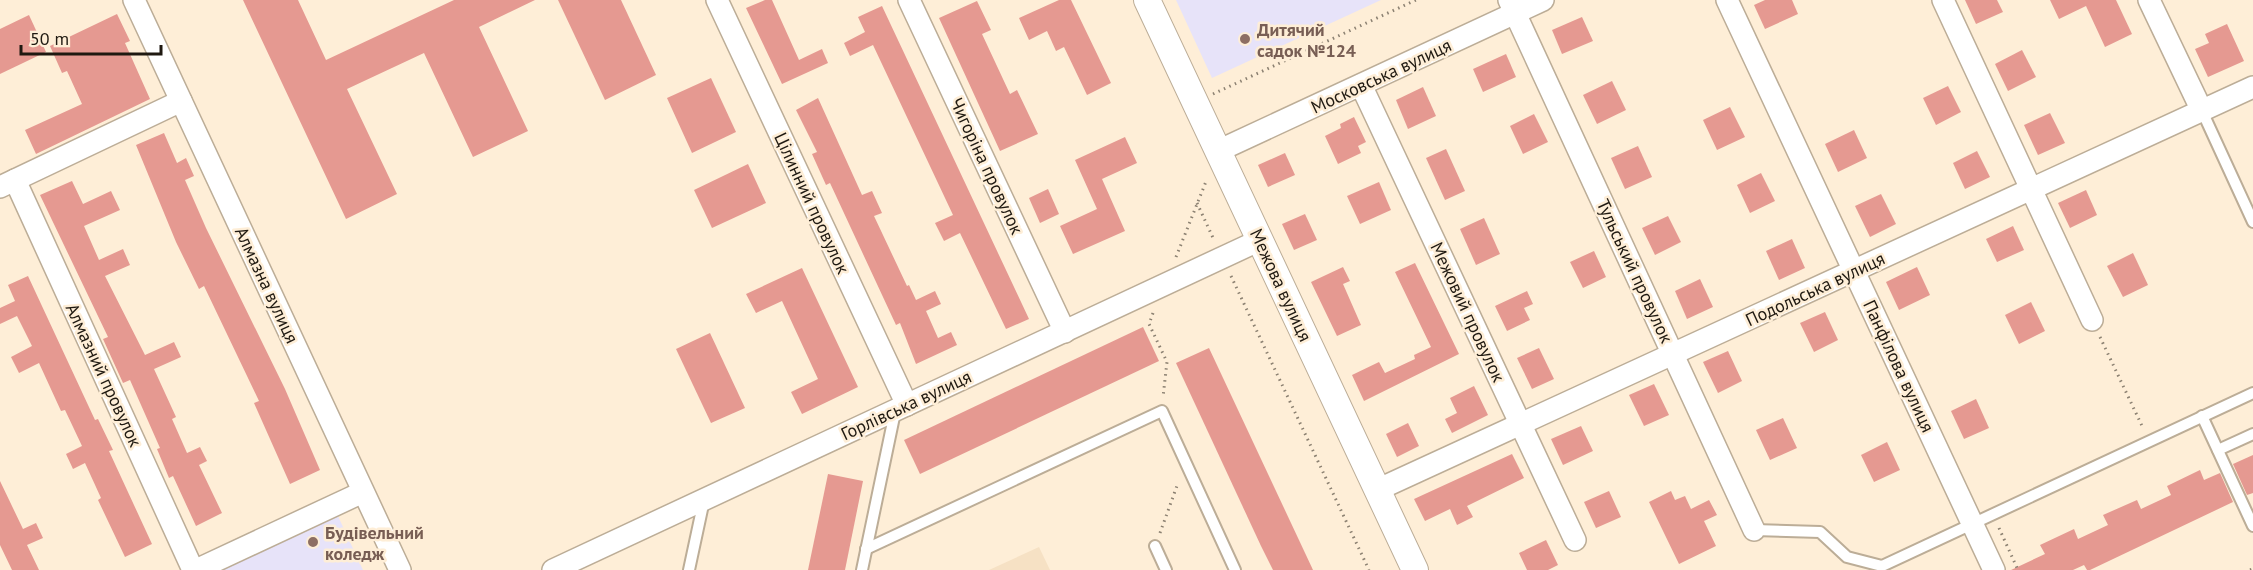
<svg xmlns="http://www.w3.org/2000/svg" width="2253" height="570" font-family="'PT Sans',sans-serif">
	<style>
		.built { fill: #f6e1c4 }
		.education { fill: #e7e3f9 }
		.building { fill: #e59991 }
		.lines { fill: none; stroke-linecap: round; stroke-linejoin: round }
		.service-casing { stroke: #bcad97; stroke-width: 14 }
		.minor-casing { stroke: #bcad97; stroke-width: 24 }
		.tertiary-casing { stroke: #bcad97; stroke-width: 28 }
		.path { stroke: #8b8071; stroke-width: 3; stroke-dasharray: 1.5 4.5; stroke-linecap: butt }
		.service { stroke: #fff; stroke-width: 10 }
		.minor { stroke: #fff; stroke-width: 21 }
		.tertiary { stroke: #fff; stroke-width: 26 }
		.education-dot { fill: #8d6e63; stroke: #feeed7; stroke-width: 2 }
		.labels { text-anchor: middle; dominant-baseline: central; stroke-width: 5; stroke-linejoin: round; paint-order: stroke }
		.education-label { font-size: 18px; font-weight: bold; fill: #785e54; stroke: #feeed7; text-anchor: start }
		.street-label { font-size: 18px; fill: #1f1911; stroke: #feeed7 }
	</style>
	<rect width="100%" height="100%" fill="#feeed7"/>
	<path class="built" d="M1039,547L1050,570H989Z"/>
	<g class="education">
		<path d="M1176,0H1381L1212,78Z"/>
		<path d="M337,514L363,570H217Z"/>
	</g>
	<g class="building">
		<path d="M243,0H298L326,60L454,0H535L479,27L528,131L473,157L424,53L347,89L397,194L346,219Z"/>
		<path d="M558,0H621L656,75L605,100Z"/>
		<path d="M765,0H772L799,60L822,49L828,63L782,84L746,8Z"/>
		<path d="M1059,0H1071L1111,83L1087,95L1064,47L1056,51L1047,31L1029,40L1019,18Z"/>
		<path d="M1765,0H1792L1798,14L1765,29L1754,5Z"/>
		<path d="M1965,0H1997L2003,12L1976,24Z"/>
		<path d="M2050,0H2116L2132,34L2105,47L2086,6L2059,19Z"/>
		<path d="M977,1L991,30L982,34L1010,94L1017,90L1038,134L1000,151L939,18Z"/>
		<path d="M882,6L1029,319L1006,329L960,233L944,241L935,223L953,215L873,45L850,56L844,43L865,32L858,17Z"/>
		<path d="M117,14L130,41L125,43L150,99L36,154L25,130L82,104L67,71L62,73L50,46Z"/>
		<path d="M29,15L46,52L0,74V29Z"/>
		<path d="M1582,17L1593,41L1562,54L1552,30Z"/>
		<path d="M2227,24L2244,61L2208,77L2195,49L2209,43L2205,34Z"/>
		<path d="M2022,50L2036,77L2008,91L1995,64Z"/>
		<path d="M1506,54L1516,77L1483,92L1473,69Z"/>
		<path d="M711,78L736,132L692,153L667,98Z"/>
		<path d="M1612,81L1626,110L1597,124L1583,95Z"/>
		<path d="M1948,86L1961,112L1936,125L1923,98Z"/>
		<path d="M1423,87L1436,116L1408,129L1396,100Z"/>
		<path d="M818,98L862,195L872,191L882,213L874,216L907,286L909,285L916,300L935,291L941,304L926,311L938,338L951,332L957,345L916,364L900,323L896,325L830,183L826,185L812,154L817,152L796,110Z"/>
		<path d="M1730,107L1745,137L1717,150L1703,120Z"/>
		<path d="M2050,113L2065,143L2038,155L2024,125Z"/>
		<path d="M1534,114L1548,142L1523,154L1510,126Z"/>
		<path d="M1354,117L1366,142L1358,146L1361,153L1338,164L1325,136L1341,128L1340,124Z"/>
		<path d="M1854,130L1867,158L1838,172L1825,144Z"/>
		<path d="M164,133L177,163L186,158L194,176L185,180L206,228L285,389L320,470L290,484L254,403L259,401L204,286L199,289L176,242L136,145Z"/>
		<path d="M1125,137L1137,163L1102,179L1125,231L1073,254L1060,226L1097,209L1075,160Z"/>
		<path d="M1638,146L1652,177L1625,189L1611,158Z"/>
		<path d="M1446,149L1465,191L1445,200L1426,158Z"/>
		<path d="M1977,151L1990,177L1965,189L1953,163Z"/>
		<path d="M1285,153L1295,175L1268,187L1258,165Z"/>
		<path d="M748,164L766,203L712,228L694,190Z"/>
		<path d="M1761,173L1775,201L1750,213L1737,185Z"/>
		<path d="M72,181L83,204L111,191L120,210L84,226L99,260L123,249L130,265L105,276L145,355L174,342L181,357L154,369L176,417L172,419L187,453L200,447L207,461L199,465L222,513L196,526L173,476L169,478L157,449L160,448L130,380L123,383L103,339L108,337L40,195Z"/>
		<path d="M1379,182L1391,210L1360,224L1347,196Z"/>
		<path d="M1048,189L1059,214L1040,223L1029,198Z"/>
		<path d="M2086,190L2097,215L2070,228L2058,203Z"/>
		<path d="M1881,194L1896,224L1870,237L1855,206Z"/>
		<path d="M1305,214L1317,240L1294,250L1282,224Z"/>
		<path d="M1668,216L1681,242L1655,255L1642,228Z"/>
		<path d="M1484,218L1500,254L1476,265L1460,229Z"/>
		<path d="M2013,226L2024,250L1997,262L1986,239Z"/>
		<path d="M1792,239L1805,268L1779,280L1766,251Z"/>
		<path d="M1594,251L1606,277L1583,288L1570,262Z"/>
		<path d="M2133,253L2148,285L2123,297L2107,266Z"/>
		<path d="M1415,263L1459,354L1364,401L1352,375L1379,362L1385,373L1415,359L1414,355L1431,347L1395,272Z"/>
		<path d="M1343,267L1350,281L1343,284L1361,325L1337,336L1311,282Z"/>
		<path d="M1917,267L1930,295L1899,310L1886,282Z"/>
		<path d="M802,268L858,387L802,414L791,392L818,379L782,301L756,313L746,294Z"/>
		<path d="M28,276L95,420L98,419L113,450L109,451L152,544L125,557L98,500L101,498L85,463L73,469L66,454L82,446L65,410L61,411L39,363L19,373L11,357L32,346L17,316L0,324V308L15,301L8,285Z"/>
		<path d="M1700,279L1713,307L1687,319L1675,291Z"/>
		<path d="M1527,291L1533,304L1524,308L1530,320L1507,331L1495,306Z"/>
		<path d="M2031,302L2045,331L2019,344L2005,315Z"/>
		<path d="M1825,312L1838,340L1814,352L1800,323Z"/>
		<path d="M1143,327L1159,361L920,474L904,440Z"/>
		<path d="M710,333L745,408L711,423L676,349Z"/>
		<path d="M1209,348L1313,570H1273L1261,546L1176,363Z"/>
		<path d="M1539,348L1554,379L1532,389L1517,358Z"/>
		<path d="M1728,351L1742,381L1718,393L1703,362Z"/>
		<path d="M1654,384L1669,415L1644,426L1629,395Z"/>
		<path d="M1474,386L1488,415L1452,433L1445,419L1457,413L1450,398Z"/>
		<path d="M1976,399L1989,428L1964,439L1951,411Z"/>
		<path d="M1783,418L1797,448L1770,460L1756,430Z"/>
		<path d="M1408,423L1419,446L1397,457L1386,434Z"/>
		<path d="M1581,426L1593,451L1563,465L1551,439Z"/>
		<path d="M1887,442L1900,470L1874,482L1861,455Z"/>
		<path d="M1512,454L1524,478L1467,506L1473,517L1457,525L1450,509L1425,521L1414,499Z"/>
		<path d="M2253,455V493L2247,495L2233,464Z"/>
		<path d="M2200,470L2204,480L2220,473L2233,502L2090,570H2087L2084,565L2073,570H2011L2045,554L2040,545L2074,529L2078,539L2108,525L2103,515L2137,500L2141,509L2171,495L2167,486Z"/>
		<path d="M828,474L863,481L845,570H808Z"/>
		<path d="M0,481L23,529L36,523L43,538L27,545L39,570H12L0,545Z"/>
		<path d="M1609,491L1621,517L1596,528L1584,502Z"/>
		<path d="M1671,491L1675,500L1685,496L1691,509L1709,500L1717,515L1704,521L1716,546L1679,564L1649,502Z"/>
		<path d="M1546,540L1558,565L1548,570H1527L1519,553Z"/>
	</g>
	<g class="lines">
		<defs>
			<g id="service">
				<path d="M2202,111L2253,222"/>
				<path d="M2202,416L2253,526"/>
				<path d="M2218,450L2253,434"/>
				<path d="M1754,530L1820,532L1847,557L1882,566L2253,393"/>
				<path d="M1155,546L1166,570"/>
				<path d="M866,549L1162,411L1235,570"/>
				<path d="M689,570L704,500"/>
				<path d="M862,570L895,412"/>
			</g>
			<g id="minor">
				<path d="M134,0L400,570"/>
				<path d="M717,0L907,405"/>
				<path d="M909,0L1065,332"/>
				<path d="M1509,0L1754,530"/>
				<path d="M1727,0L1994,570"/>
				<path d="M1943,0L2092,320"/>
				<path d="M2149,0L2202,111"/>
				<path d="M1361,85L1575,540"/>
				<path d="M1218,151L1543,0"/>
				<path d="M15,180L193,570"/>
				<path d="M0,187L181,101"/>
				<path d="M1377,490L2253,87"/>
				<path d="M196,570L363,492"/>
				<path d="M553,570L1260,240"/>
			</g>
			<path id="tertiary" d="M1147,0L1415,570"/>
		</defs>
		<use href="#service" class="service-casing"/>
		<use href="#minor" class="minor-casing"/>
		<use href="#tertiary" class="tertiary-casing"/>
		<g class="path">
			<path d="M1213,94L1416,0"/>
			<path d="M1197,203L1214,240"/>
			<path d="M1176,257L1207,179"/>
			<path d="M1231,276L1369,570"/>
			<path d="M1153,313L1149,324L1167,362L1163,397"/>
			<path d="M2100,337L2143,428"/>
			<path d="M1999,528L2018,570"/>
			<path d="M1160,533L1178,483"/>
			<path d="M2250,570L2253,569"/>
		</g>
		<use href="#service" class="service"/>
		<use href="#minor" class="minor"/>
		<use href="#tertiary" class="tertiary"/>
	</g>
	<g class="education-dot">
		<circle cx="1245" cy="39" r="6"/>
		<circle cx="313" cy="542" r="6"/>
	</g>
	<g class="labels">
		<g class="education-label">
			<text x="1257" y="29">Дитячий<tspan x="1257" dy="21">садок №124</tspan></text>
			<text x="325" y="532">Будівельний<tspan x="325" dy="21">коледж</tspan></text>
		</g>
		<g class="street-label">
			<text transform="translate(1381 76) rotate(-25)">Московська вулиця</text>
			<text transform="translate(987 166) rotate(65)">Чигоріна провулок</text>
			<text transform="translate(812 203) rotate(65)">Цілинний провулок</text>
			<text transform="translate(1635 271) rotate(65)">Тульський провулок</text>
			<text transform="translate(267 285) rotate(65)">Алмазна вулиця</text>
			<text transform="translate(1281 285) rotate(65)">Межова вулиця</text>
			<text transform="translate(1815 289) rotate(-25)">Подольська вулиця</text>
			<text transform="translate(1468 312) rotate(65)">Межовий провулок</text>
			<text transform="translate(1899 366) rotate(65)">Панфілова вулиця</text>
			<text transform="translate(104 375) rotate(65)">Алмазний провулок</text>
			<text transform="translate(906 405) rotate(-25)">Горлівська вулиця</text>
		</g>
	</g>
	<path d="M21 45v9h140v-9" fill="none" stroke="#1f1911" stroke-width="3"/>
	<text x="30" y="45" font-size="18" fill="#1f1911" stroke="#feeed7" stroke-width="4.5" paint-order="stroke">50 m</text>
</svg>
